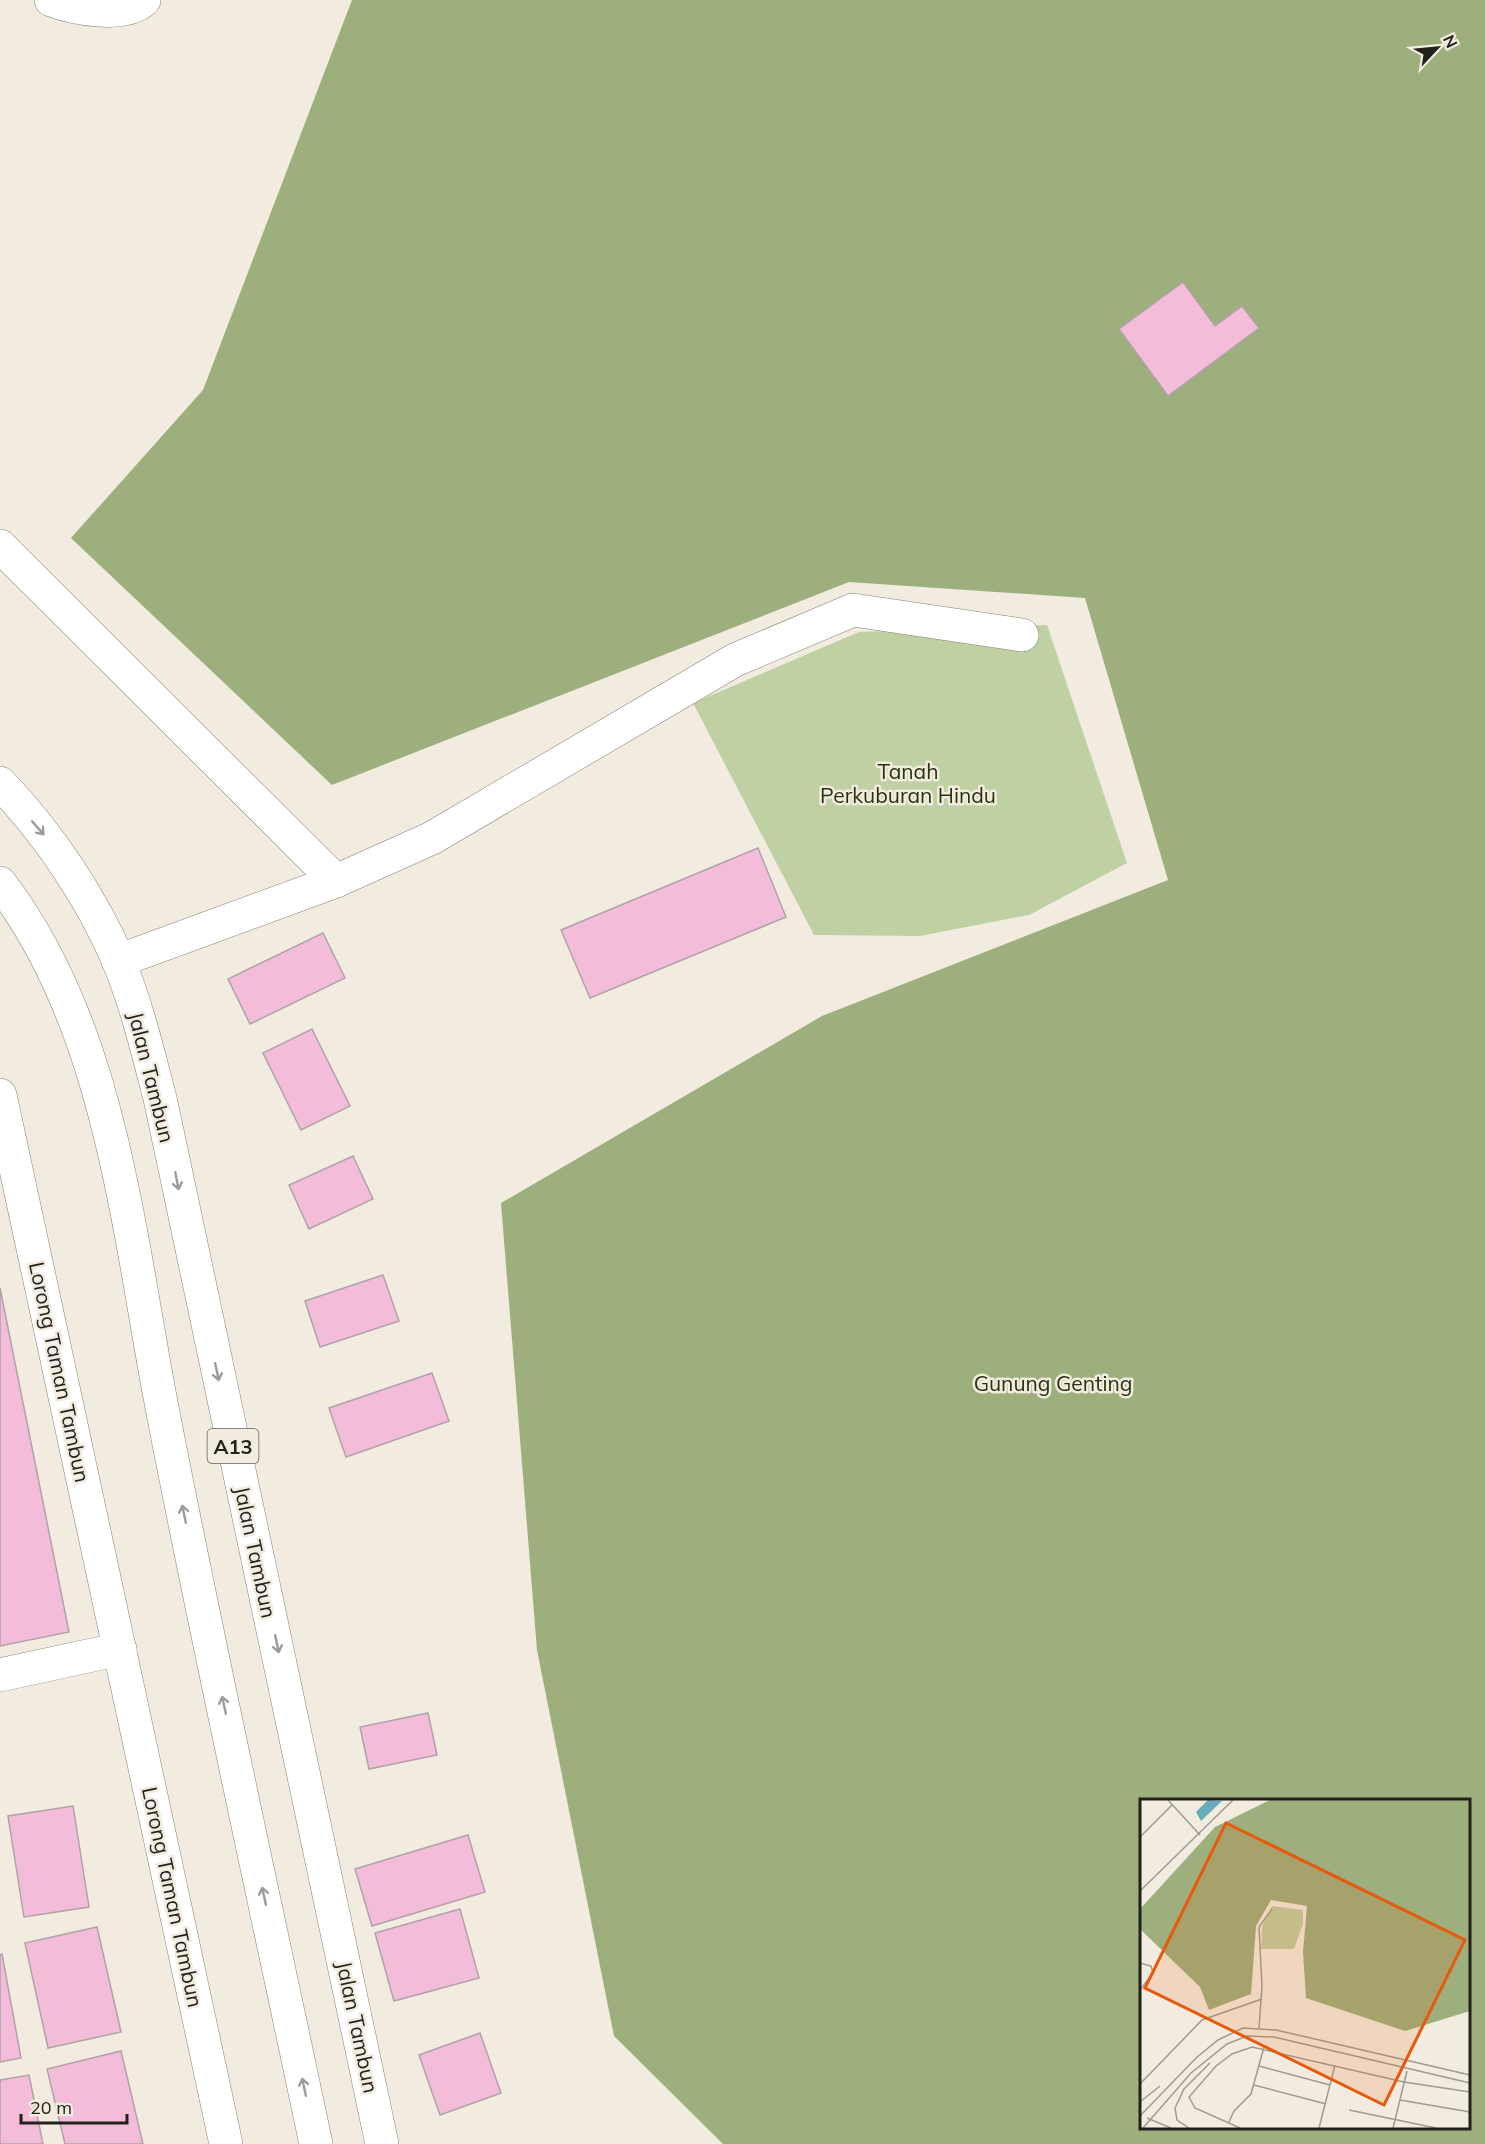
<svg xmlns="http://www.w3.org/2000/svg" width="1485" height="2144" font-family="Mulish,sans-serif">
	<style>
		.green { fill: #bfd1a2 }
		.forest { fill: #9caf7d; fill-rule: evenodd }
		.building { fill: #f3bdd9; stroke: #b0a2a9; stroke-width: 1.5 }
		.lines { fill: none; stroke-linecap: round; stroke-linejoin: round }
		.minor-casing { stroke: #858175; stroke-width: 34 }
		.major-casing { stroke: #858175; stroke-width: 34 }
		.minor { stroke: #fff; stroke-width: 33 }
		.major { stroke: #fff; stroke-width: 33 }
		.oneway { stroke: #9c9b99 }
		.labels { text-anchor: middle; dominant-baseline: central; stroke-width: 5; stroke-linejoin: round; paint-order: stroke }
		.shield { fill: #f1ecdf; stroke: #605e56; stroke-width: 1.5 }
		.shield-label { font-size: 20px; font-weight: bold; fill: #22211c }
		.park-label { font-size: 21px; fill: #26330d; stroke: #f1ecdf }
		.street-label { font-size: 21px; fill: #22211c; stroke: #f1ecdf }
		.inset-road { fill: none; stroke: #9e9b91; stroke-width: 1.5 }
		.view { fill: #e8590c; fill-opacity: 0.15; stroke: #e8590c; stroke-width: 3 }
		.inset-edge { fill: none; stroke: #22211c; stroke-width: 3 }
	</style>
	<rect width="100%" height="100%" fill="#f1ecdf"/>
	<path class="green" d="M1047,625L1127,863L1029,915L920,936L814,935L693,703L859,632Z"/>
	<path class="forest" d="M352,0H1485V2144H723L614,2036L537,1650L501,1203L822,1016L1168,880L1085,598L849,582L332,785L71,538L203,390ZM1142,1800H1468V2128H1142Z"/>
	<g class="building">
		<path d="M1183,282L1215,326L1242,306L1259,328L1168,396L1119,329Z"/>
		<path d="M758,848L786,917L590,998L561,930Z"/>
		<path d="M323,933L345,978L250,1024L228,979Z"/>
		<path d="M312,1029L350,1106L301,1130L263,1053Z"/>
		<path d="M353,1156L373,1199L309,1229L289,1185Z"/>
		<path d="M383,1275L399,1321L320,1347L305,1301Z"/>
		<path d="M0,1288L69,1632L0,1646Z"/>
		<path d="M432,1373L449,1421L346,1457L329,1408Z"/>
		<path d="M428,1713L437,1755L369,1769L360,1727Z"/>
		<path d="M73,1806L89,1907L24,1917L8,1816Z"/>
		<path d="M468,1835L485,1892L372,1926L355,1869Z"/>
		<path d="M460,1909L479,1978L394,2001L375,1933Z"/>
		<path d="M97,1927L121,2032L48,2048L25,1943Z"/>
		<path d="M2,1954L21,2058L0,2062V1955Z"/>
		<path d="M480,2033L501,2093L440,2115L419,2055Z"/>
		<path d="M121,2051L143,2144H65L47,2069Z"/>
		<path d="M29,2075L43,2144H0V2080Z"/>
	</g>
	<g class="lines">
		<defs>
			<g id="minor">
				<path d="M51,0C74,9 125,18 144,0"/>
				<path d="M0,546L336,881"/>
				<path d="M118,961L336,881L432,838L735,660L853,610L1022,635"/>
				<path d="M0,1095L226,2144"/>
				<path d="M0,1675L120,1649"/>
			</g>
			<g id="major">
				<path d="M0,783C48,833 92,898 119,962C137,1006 148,1053 160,1098L382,2144"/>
				<path d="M0,883C113,1030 129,1241 164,1418C211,1660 265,1902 316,2144"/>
			</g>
		</defs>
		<use href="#minor" class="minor-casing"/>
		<use href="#major" class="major-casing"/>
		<use href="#minor" class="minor"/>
		<use href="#major" class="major"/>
	</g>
	<defs><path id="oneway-shaft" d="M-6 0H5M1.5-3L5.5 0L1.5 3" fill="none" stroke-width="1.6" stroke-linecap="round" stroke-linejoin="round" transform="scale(1.5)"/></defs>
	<g class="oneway">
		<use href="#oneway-shaft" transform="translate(38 828) rotate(49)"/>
		<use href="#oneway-shaft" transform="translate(177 1181) rotate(79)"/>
		<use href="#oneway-shaft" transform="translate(217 1372) rotate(78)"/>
		<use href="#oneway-shaft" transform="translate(184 1514) rotate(-102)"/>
		<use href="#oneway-shaft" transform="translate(277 1644) rotate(78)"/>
		<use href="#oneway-shaft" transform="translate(224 1705) rotate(-102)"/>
		<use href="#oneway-shaft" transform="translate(264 1896) rotate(-102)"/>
		<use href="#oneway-shaft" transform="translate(304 2087) rotate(-102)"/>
	</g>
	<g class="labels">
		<rect class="shield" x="207.5" y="1429" width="51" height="34" rx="4.5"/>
		<g class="shield-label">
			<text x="233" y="1446">A13</text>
		</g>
		<g class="park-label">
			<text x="908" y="771">Tanah<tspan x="908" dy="24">Perkuburan Hindu</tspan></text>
			<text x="1053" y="1383">Gunung Genting</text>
		</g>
		<g class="street-label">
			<text transform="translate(152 1077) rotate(76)">Jalan Tambun</text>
			<text transform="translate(60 1372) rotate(78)">Lorong Taman Tambun</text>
			<text transform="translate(256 1552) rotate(78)">Jalan Tambun</text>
			<text transform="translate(173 1897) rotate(78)">Lorong Taman Tambun</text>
			<text transform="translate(358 2027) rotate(78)">Jalan Tambun</text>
		</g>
	</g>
	<g transform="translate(1140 1799)">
		<rect width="330" height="330" fill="#f1ecdf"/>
		<path d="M132,107L163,111V125L154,150H121L122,128Z" fill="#bfd1a2"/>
		<path d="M130,1H330V212L265,232L166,199L163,153L167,107L131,101L116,127L111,195L69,211L60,188L0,130V110L75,28Z" fill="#9caf7d"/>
		<path d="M68,1L82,2L61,22L56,13Z" fill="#68abba"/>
		<path class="inset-road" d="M28,1L60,36M0,38L32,6M0,92L93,1M0,164L11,167L13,174L0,191M119,229L122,187L119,128L132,110M119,267L190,286M0,285L62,221L122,200M114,286L186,305M260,301L330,313M0,303L20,287M209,311L296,329M0,317L56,259L78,241L103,229L136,231L330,276M7,319L31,329M89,323L94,312L111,295L124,248M3,329L51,274L87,245L107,237L134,238L330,284M49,329L37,321L35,309L44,290L70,264M100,329L55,309L49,298L76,267L92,255L112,248L264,283L330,293M179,329L195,266M253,329L267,272"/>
		<path class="view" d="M86,24L325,141L244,306L5,189Z"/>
		<rect width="330" height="330" class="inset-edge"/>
	</g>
	<g transform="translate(1437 48) rotate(64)" stroke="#f1ecdf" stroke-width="4.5" paint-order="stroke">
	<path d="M0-4.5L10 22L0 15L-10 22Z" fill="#22211c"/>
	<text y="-9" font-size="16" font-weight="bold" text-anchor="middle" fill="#22211c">N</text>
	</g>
	<path d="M21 2114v9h106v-9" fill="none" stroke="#22211c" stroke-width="3"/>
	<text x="30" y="2114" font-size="18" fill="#22211c" stroke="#f1ecdf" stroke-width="4.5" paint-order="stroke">20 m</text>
</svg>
